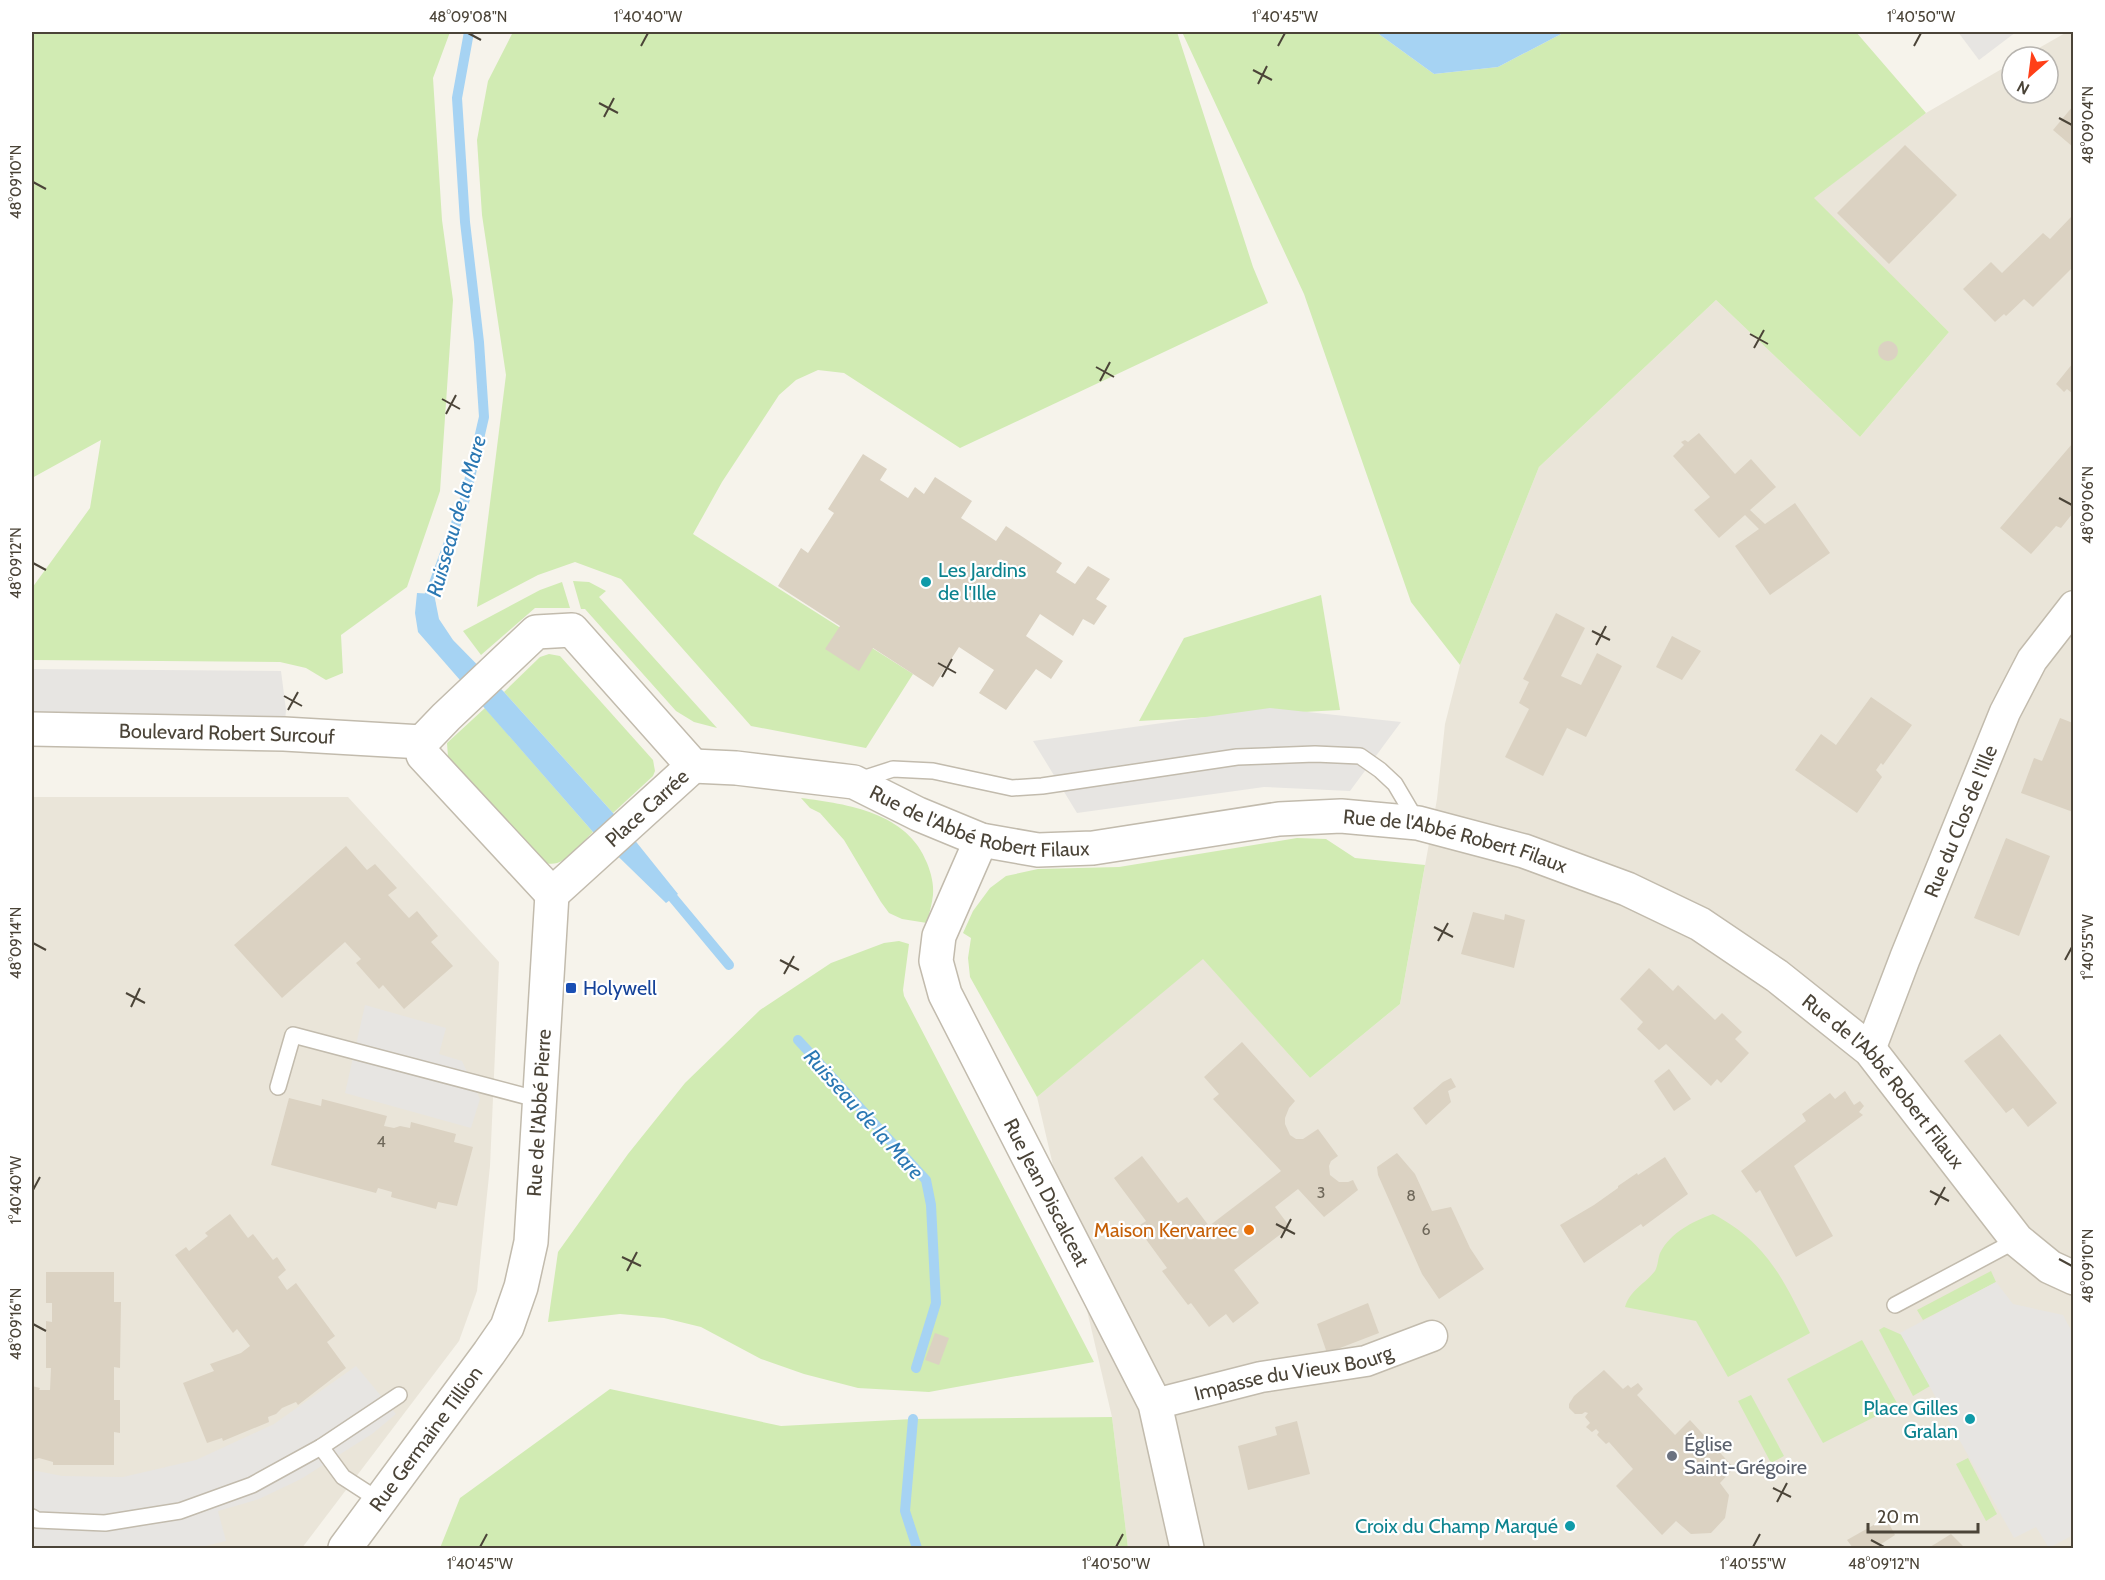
<svg xmlns="http://www.w3.org/2000/svg" width="2105" height="1580" font-family="Cabin,sans-serif">
	<style>
		.residential { fill: #eae5d9 }
		.green { fill: #d1ebb3 }
		.parking { fill: #e7e5e2 }
		.water { fill: #a6d3f3 }
		.lines { fill: none; stroke-linecap: round; stroke-linejoin: round }
		.stream { stroke: #a6d3f3; stroke-width: 10 }
		.building { fill: #dbd2c2 }
		.service-casing { stroke: #c2bbad; stroke-width: 18 }
		.minor-casing { stroke: #c2bbad; stroke-width: 33 }
		.tertiary-casing { stroke: #c2bbad; stroke-width: 36 }
		.service { stroke: #fff; stroke-width: 15 }
		.minor { stroke: #fff; stroke-width: 30 }
		.tertiary { stroke: #fff; stroke-width: 33 }
		.ticks { fill: none; stroke: #4b4438; stroke-width: 2 }
		.culture-dot { fill: #0f9aa8; stroke: #fff; stroke-width: 2 }
		.transit-dot { fill: #1a4fb4; stroke: #fff; stroke-width: 2 }
		.food-dot { fill: #e8710a; stroke: #fff; stroke-width: 2 }
		.worship-dot { fill: #6b7280; stroke: #fff; stroke-width: 2 }
		.labels { text-anchor: middle; dominant-baseline: central; stroke-width: 4.5; stroke-linejoin: round; paint-order: stroke }
		.number-label { font-size: 16px; fill: #6f685a }
		.culture-label { font-size: 20px; fill: #0d838f; stroke: #fff; text-anchor: end }
		.street-label { font-size: 20px; fill: #4b4438; stroke: #fff }
		.transit-label { font-size: 20px; fill: #164399; stroke: #fff; text-anchor: start }
		.food-label { font-size: 20px; fill: #c56008; stroke: #fff; text-anchor: end }
		.worship-label { font-size: 20px; fill: #5b616d; stroke: #fff; text-anchor: start }
		.water-label { font-size: 21px; font-style: italic; fill: #2b78b3; stroke: #fff }
		.neatline { fill: none; stroke: #4b4438; stroke-width: 2 }
		.ticks-label { font-size: 15px; text-anchor: middle; fill: #4b4438 }
	</style>
	<rect width="100%" height="100%" fill="#f6f3eb"/>
	<g class="residential">
		<path d="M2067,32H2073V1548H1128L1112,1417L1037,1097L1203,958L1310,1078L1400,1004L1437,799L1445,724L1460,665L1539,467L1716,300L1860,437L1949,332L1813,198L1926,113L2012,63V93H2048V57H2023Z"/>
		<path d="M32,797H348L499,962L490,1166L477,1291L459,1341L302,1548H32Z"/>
	</g>
	<g class="green">
		<path d="M32,32H450L433,78L442,220L453,300L440,491L407,587L341,635L343,673L326,680L306,668L280,662L32,660V588L90,508L101,440L32,478Z"/>
		<path d="M513,32H1177L1253,267L1268,303L960,448L844,373L818,370L796,380L779,395L722,482L693,534L913,674L866,748L751,726L621,579L575,562L538,575L477,607L506,375L482,215L477,140L488,81Z"/>
		<path d="M1182,32H1376L1434,74L1498,67L1565,32H1856L1926,113L1814,198L1949,332L1860,437L1716,300L1539,467L1460,665L1411,602L1304,294Z"/>
		<path d="M573,581L589,582L606,591L599,597L717,728L694,722L676,711L585,609H581Z"/>
		<path d="M562,582L570,608H535L481,655L463,631L540,590Z"/>
		<path d="M1321,595L1340,710L1139,721L1184,638Z"/>
		<path d="M549,654L560,656L653,760L655,771L653,776L613,813L504,692L540,657Z"/>
		<path d="M485,708L593,832C580,844 561,873 542,861L448,757L447,743Z"/>
		<path d="M801,798C848,804 908,813 927,863C931,873 934,884 933,895C932,904 929,914 927,923L902,919L889,913L881,902L844,840L820,813L810,808Z"/>
		<path d="M1297,838L1326,839L1355,858L1425,865L1400,1004L1310,1078L1203,959L1037,1097L970,977L968,958L971,938L963,933L973,911L990,888L1006,876L1038,869L1119,867Z"/>
		<path d="M899,941L909,944L903,990L904,996L1094,1362L929,1392L858,1388L804,1374L761,1359L701,1327L664,1318L620,1314L548,1322L558,1252L628,1154L685,1083L760,1010L831,963L884,943Z"/>
		<path d="M1713,1214C1768,1243 1784,1281 1810,1333L1728,1377L1696,1321L1625,1307C1630,1290 1645,1284 1655,1271C1658,1266 1658,1258 1660,1253C1671,1232 1692,1222 1713,1214Z"/>
		<path d="M1991,1271L1996,1282L1923,1320L1917,1310Z"/>
		<path d="M1884,1327L1902,1335L1930,1386L1913,1396L1879,1330Z"/>
		<path d="M1862,1340L1898,1405L1823,1443L1787,1379Z"/>
		<path d="M610,1389L781,1426L913,1419L1112,1417L1128,1548H440L460,1498Z"/>
		<path d="M1751,1395L1784,1456L1771,1463L1738,1401Z"/>
		<path d="M1968,1458L1997,1514L1986,1521L1956,1464Z"/>
	</g>
	<g class="parking">
		<path d="M1958,32H2016L1979,60Z"/>
		<path d="M32,669L281,671L286,710L284,734L32,729Z"/>
		<path d="M1270,708L1401,722L1350,791L1264,787L1077,813L1033,741Z"/>
		<path d="M365,1005L446,1028L439,1054L462,1061L480,1099L471,1128L345,1093Z"/>
		<path d="M1996,1282L2013,1304L2063,1315L2073,1334V1535L2049,1548L2036,1527L2014,1538L1900,1333Z"/>
		<path d="M356,1366L396,1414L372,1434L301,1479L259,1499L218,1511L226,1541L197,1548H32V1470L62,1476L123,1477L196,1460L274,1424Z"/>
	</g>
	<g class="water">
		<path d="M1376,32H1565L1498,67L1434,74Z"/>
		<path d="M417,593L434,594L439,619L453,640L504,692L613,813L678,894L666,903L593,832L418,632L415,613Z"/>
	</g>
	<g class="lines">
		<g class="stream">
			<path d="M431,607L429,597L465,499L484,417L479,342L465,222L457,98L469,32"/>
			<path d="M664,887L729,965"/>
			<path d="M798,1040L926,1180L931,1205L936,1303L916,1368"/>
			<path d="M913,1419L905,1511L917,1548"/>
		</g>
	</g>
	<g class="building">
		<path d="M2073,106V147L2053,130Z"/>
		<path d="M1905,145L1957,195L1889,264L1837,213Z"/>
		<path d="M2071,217L2073,219V267L2033,307L2024,299L2006,316L2004,314L1995,322L1963,289L1991,262L2002,273L2043,233L2050,239Z"/>
		<circle cx="1888" cy="351" r="10"/>
		<path d="M2073,363V394L2067,389L2064,392L2056,384Z"/>
		<path d="M1699,433L1735,474L1751,459L1776,487L1750,510L1765,524L1795,503L1830,553L1770,595L1735,546L1759,529L1745,515L1719,538L1694,510L1710,497L1673,456L1684,445L1681,442L1685,440L1688,442Z"/>
		<path d="M2072,444L2073,513L2061,528L2056,526L2031,554L2000,528Z"/>
		<path d="M863,454L887,469L880,480L908,498L915,487L924,494L935,477L972,501L961,518L996,541L1006,526L1062,563L1056,572L1075,584L1088,566L1110,579L1096,599L1107,606L1094,625L1083,619L1073,636L1040,614L1026,636L1063,661L1051,679L1036,669L1006,710L979,693L994,670L959,647L933,687L873,648L859,671L825,649L840,626L778,586L801,548L808,553L834,513L828,509Z"/>
		<path d="M1556,613L1585,628L1561,676L1581,685L1597,653L1622,666L1586,737L1567,728L1543,776L1505,757L1529,709L1519,703L1529,682L1523,679Z"/>
		<path d="M1672,636L1701,651L1682,680L1656,667Z"/>
		<path d="M1871,697L1912,725L1883,765L1881,763L1876,770L1882,777L1857,813L1795,770L1821,734L1836,745Z"/>
		<path d="M2060,718L2073,723V812L2021,793L2034,758L2042,761Z"/>
		<path d="M2006,838L2050,856L2019,936L1974,918Z"/>
		<path d="M346,846L367,870L375,864L397,888L388,895L409,918L417,911L438,936L431,942L453,966L404,1009L383,985L379,989L356,963L361,959L345,942L282,998L234,945Z"/>
		<path d="M1473,912L1504,920L1505,914L1525,920L1514,968L1461,954Z"/>
		<path d="M1649,968L1673,991L1678,985L1715,1020L1722,1013L1742,1032L1735,1039L1749,1053L1721,1083L1717,1079L1711,1086L1666,1044L1659,1050L1637,1029L1643,1022L1620,999Z"/>
		<path d="M2000,1034L2057,1103L2028,1127L2013,1108L2006,1113L1964,1061Z"/>
		<path d="M1242,1042L1295,1101L1289,1108L1285,1118V1124L1290,1135L1296,1139H1303L1318,1129L1338,1156L1331,1161L1329,1166L1330,1175L1339,1182H1348L1353,1180L1358,1190L1324,1217L1298,1189L1275,1207L1290,1227L1234,1270L1259,1303L1233,1323L1226,1314L1209,1327L1191,1303L1188,1305L1162,1271L1167,1268L1137,1227L1146,1221L1114,1178L1142,1156L1178,1203L1187,1197L1209,1226L1281,1171L1213,1099L1219,1094L1204,1077Z"/>
		<path d="M1669,1069L1691,1099L1674,1111L1654,1081Z"/>
		<path d="M1451,1078L1456,1087L1448,1091L1451,1102L1426,1125L1413,1108L1443,1082Z"/>
		<path d="M1845,1091L1854,1105L1860,1101L1864,1106L1859,1112L1863,1115L1794,1166L1833,1236L1796,1257L1760,1190L1756,1193L1741,1171L1806,1121L1802,1114L1830,1093L1835,1099Z"/>
		<path d="M289,1098L321,1106L322,1099L387,1116L384,1126L394,1128L400,1126L410,1128L411,1122L456,1134L454,1142L473,1147L457,1206L438,1202L436,1209L391,1197L392,1192L378,1188L376,1193L271,1165Z"/>
		<path d="M1397,1153L1415,1174L1432,1211L1451,1207L1470,1248L1484,1269L1439,1299L1422,1274L1378,1175L1377,1167Z"/>
		<path d="M1665,1157L1688,1194L1643,1227L1641,1224L1584,1263L1560,1225L1594,1205L1618,1188V1186L1637,1173L1638,1175Z"/>
		<path d="M230,1214L248,1238L253,1234L273,1260L277,1257L286,1270L278,1277L287,1290L296,1283L335,1336L327,1342L346,1368L298,1405L296,1402L282,1408L276,1414L268,1417L269,1422L223,1441L222,1438L207,1443L183,1383L214,1371L210,1364L241,1353L250,1346L237,1329L233,1333L175,1255L186,1247L189,1251L208,1236L205,1233Z"/>
		<path d="M46,1272H114V1302H121L120,1368L114,1367V1400H120V1433L114,1432V1465H53V1462L39,1458L32,1460V1386L40,1388L39,1390H50L51,1368H46V1321L52,1322V1303H46Z"/>
		<path d="M1368,1303L1379,1333L1327,1353L1317,1324Z"/>
		<path d="M935,1333L949,1338L939,1365L925,1360Z"/>
		<path d="M1604,1370L1623,1389L1628,1385L1631,1388L1638,1383L1643,1389L1637,1395L1675,1435L1690,1420L1734,1468L1720,1483L1729,1495L1725,1518L1711,1533L1691,1534L1676,1521L1662,1535L1616,1486L1633,1469L1609,1442L1606,1444L1597,1435L1599,1432L1596,1429L1592,1432L1586,1427L1590,1423L1585,1417L1588,1413L1585,1412L1582,1414H1575L1569,1408V1404L1574,1396Z"/>
		<path d="M1297,1421L1310,1474L1248,1490L1238,1446L1277,1435L1275,1427Z"/>
		<path d="M1886,1518L1895,1535L1875,1548H1853L1847,1540Z"/>
		<path d="M1951,1534L1965,1548H1928L1935,1544Z"/>
	</g>
	<g class="lines">
		<defs>
			<g id="service">
				<path d="M856,781L893,769L933,771L1012,788L1042,786L1237,757L1315,754L1360,756L1380,770L1395,784L1418,823"/>
				<path d="M278,1087L293,1035L540,1100"/>
				<path d="M1895,1305L2017,1240"/>
				<path d="M321,1447L343,1477L380,1501"/>
				<path d="M32,1517L37,1520L105,1523L180,1511L252,1485L321,1447L399,1395"/>
			</g>
			<g id="minor">
				<path id="s1" d="M1870,1050L1905,958L2005,712L2032,660L2074,606"/>
				<path id="s2" d="M1155,1404L1261,1377L1366,1361L1432,1336"/>
			</g>
			<g id="tertiary">
				<path id="s3" d="M32,729L284,734L422,742"/>
				<path id="s4" d="M693,766L736,768L854,782L918,814L981,840L1038,850L1093,848L1279,819L1341,816L1418,823L1524,851L1627,889L1700,924L1777,976L1870,1050L2017,1240L2050,1267L2074,1278"/>
				<path id="s5" d="M981,840L939,936L936,961L945,994L1155,1404L1187,1548"/>
				<path d="M552,894L423,755L422,742L446,717L536,632L572,630L693,766"/>
				<path id="s6" d="M552,894L693,766"/>
				<path id="s7" d="M345,1548L489,1353L507,1327L521,1287L531,1242L552,894"/>
			</g>
		</defs>
		<use href="#service" class="service-casing"/>
		<use href="#minor" class="minor-casing"/>
		<use href="#tertiary" class="tertiary-casing"/>
		<use href="#service" class="service"/>
		<use href="#minor" class="minor"/>
		<use href="#tertiary" class="tertiary"/>
	</g>
	<path class="ticks" d="M468,33L481,40M641,46L648,33M1278,46L1285,33M1914,46L1921,33M1253,70L1272,80M1258,84L1267,66M599,103L618,113M604,117L614,98M2059,118L2072,125M33,182L46,189M1750,334L1768,344M1754,348L1764,330M1096,367L1114,377M1100,381L1110,362M442,399L460,409M446,414L456,395M2059,498L2072,505M33,563L46,570M1592,631L1610,640M1596,645L1606,626M938,663L956,673M942,677L952,659M284,696L302,706M288,710L298,692M1434,927L1453,937M1438,941L1448,923M33,943L46,950M780,960L799,970M2065,960L2072,947M784,974L794,956M126,993L145,1003M131,1007L140,988M33,1190L40,1177M1930,1191L1949,1201M1935,1205L1945,1187M1276,1224L1295,1234M1281,1238L1291,1219M622,1257L641,1266M2059,1259L2072,1266M627,1271L637,1252M33,1324L46,1331M1773,1488L1791,1497M1777,1502L1787,1483M1871,1540L1884,1547M480,1547L487,1534M1116,1547L1123,1534M1753,1547L1760,1534"/>
	<g class="culture-dot">
		<circle cx="926" cy="582" r="6"/>
		<circle cx="1970" cy="1419" r="6"/>
		<circle cx="1570" cy="1526" r="6"/>
	</g>
	<rect class="transit-dot" x="565" y="982" width="12" height="12" rx="3"/>
	<circle class="food-dot" cx="1249" cy="1230" r="6"/>
	<circle class="worship-dot" cx="1672" cy="1456" r="6"/>
	<g class="labels">
		<g class="number-label">
			<text x="381" y="1141">4</text>
			<text x="1321" y="1192">3</text>
			<text x="1411" y="1195">8</text>
			<text x="1426" y="1229">6</text>
		</g>
		<g class="culture-label">
			<text x="938" y="570" text-anchor="start">Les Jardins<tspan x="938" dy="23">de l'Ille</tspan></text>
			<text x="1958" y="1408">Place Gilles<tspan x="1958" dy="23">Gralan</tspan></text>
			<text x="1558" y="1526">Croix du Champ Marqué</text>
		</g>
		<g class="street-label">
			<text stroke="none"><textPath href="#s3" startOffset="195">Boulevard Robert Surcouf</textPath></text>
			<text stroke="none"><textPath href="#s6" startOffset="128">Place Carrée</textPath></text>
			<text stroke="none"><textPath href="#s4" startOffset="296">Rue de l'Abbé Robert Filaux</textPath></text>
			<text stroke="none"><textPath href="#s1" startOffset="246">Rue du Clos de l'Ille</textPath></text>
			<text stroke="none"><textPath href="#s4" startOffset="782">Rue de l'Abbé Robert Filaux</textPath></text>
			<text stroke="none"><textPath href="#s4" startOffset="1286">Rue de l'Abbé Robert Filaux</textPath></text>
			<text stroke="none"><textPath href="#s7" startOffset="492">Rue de l'Abbé Pierre</textPath></text>
			<text stroke="none"><textPath href="#s5" startOffset="387">Rue Jean Discalceat</textPath></text>
			<text stroke="none"><textPath href="#s2" startOffset="142">Impasse du Vieux Bourg</textPath></text>
			<text stroke="none"><textPath href="#s7" startOffset="136">Rue Germaine Tillion</textPath></text>
		</g>
		<g class="transit-label">
			<text x="583" y="988">Holywell</text>
		</g>
		<g class="food-label">
			<text x="1237" y="1230">Maison Kervarrec</text>
		</g>
		<g class="worship-label">
			<text x="1684" y="1444">Église<tspan x="1684" dy="23">Saint-Grégoire</tspan></text>
		</g>
		<g class="water-label">
			<text transform="translate(456 516) rotate(-74)">Ruisseau de la Mare</text>
			<text transform="translate(864 1114) rotate(48)">Ruisseau de la Mare</text>
		</g>
	</g>
	<rect width="2105" height="1580" fill="none" stroke="#ffffff" stroke-width="66"/>
	<g transform="translate(2030 75) rotate(208)"><circle r="28" fill="#ffffff" stroke="#b7b4af" stroke-width="1.5"/>
	<path d="M0-4.5L10 22L0 15L-10 22Z" fill="#ff3f18"/>
	<text y="-9" font-size="16" font-weight="bold" text-anchor="middle" fill="#4b4438">N</text>
	</g>
	<path d="M1868 1523v9h110v-9" fill="none" stroke="#4b4438" stroke-width="3"/>
	<text x="1877" y="1523" font-size="18" fill="#4b4438" stroke="#ffffff" stroke-width="4.5" paint-order="stroke">20 m</text>
	<rect x="33" y="33" width="2039" height="1514" class="neatline"/>
	<g class="ticks-label">
		<text x="468" y="22">48°09'08"N</text>
		<text x="648" y="22">1°40'40"W</text>
		<text x="1285" y="22">1°40'45"W</text>
		<text x="1921" y="22">1°40'50"W</text>
		<text transform="translate(2088 125) rotate(-90)" y="5">48°09'04"N</text>
		<text transform="translate(16 182) rotate(-90)" y="5">48°09'10"N</text>
		<text transform="translate(2088 505) rotate(-90)" y="5">48°09'06"N</text>
		<text transform="translate(16 563) rotate(-90)" y="5">48°09'12"N</text>
		<text transform="translate(16 943) rotate(-90)" y="5">48°09'14"N</text>
		<text transform="translate(2088 947) rotate(-90)" y="5">1°40'55"W</text>
		<text transform="translate(16 1190) rotate(-90)" y="5">1°40'40"W</text>
		<text transform="translate(2088 1266) rotate(-90)" y="5">48°09'10"N</text>
		<text transform="translate(16 1324) rotate(-90)" y="5">48°09'16"N</text>
		<text x="480" y="1569">1°40'45"W</text>
		<text x="1116" y="1569">1°40'50"W</text>
		<text x="1753" y="1569">1°40'55"W</text>
		<text x="1884" y="1569">48°09'12"N</text>
	</g>
</svg>
